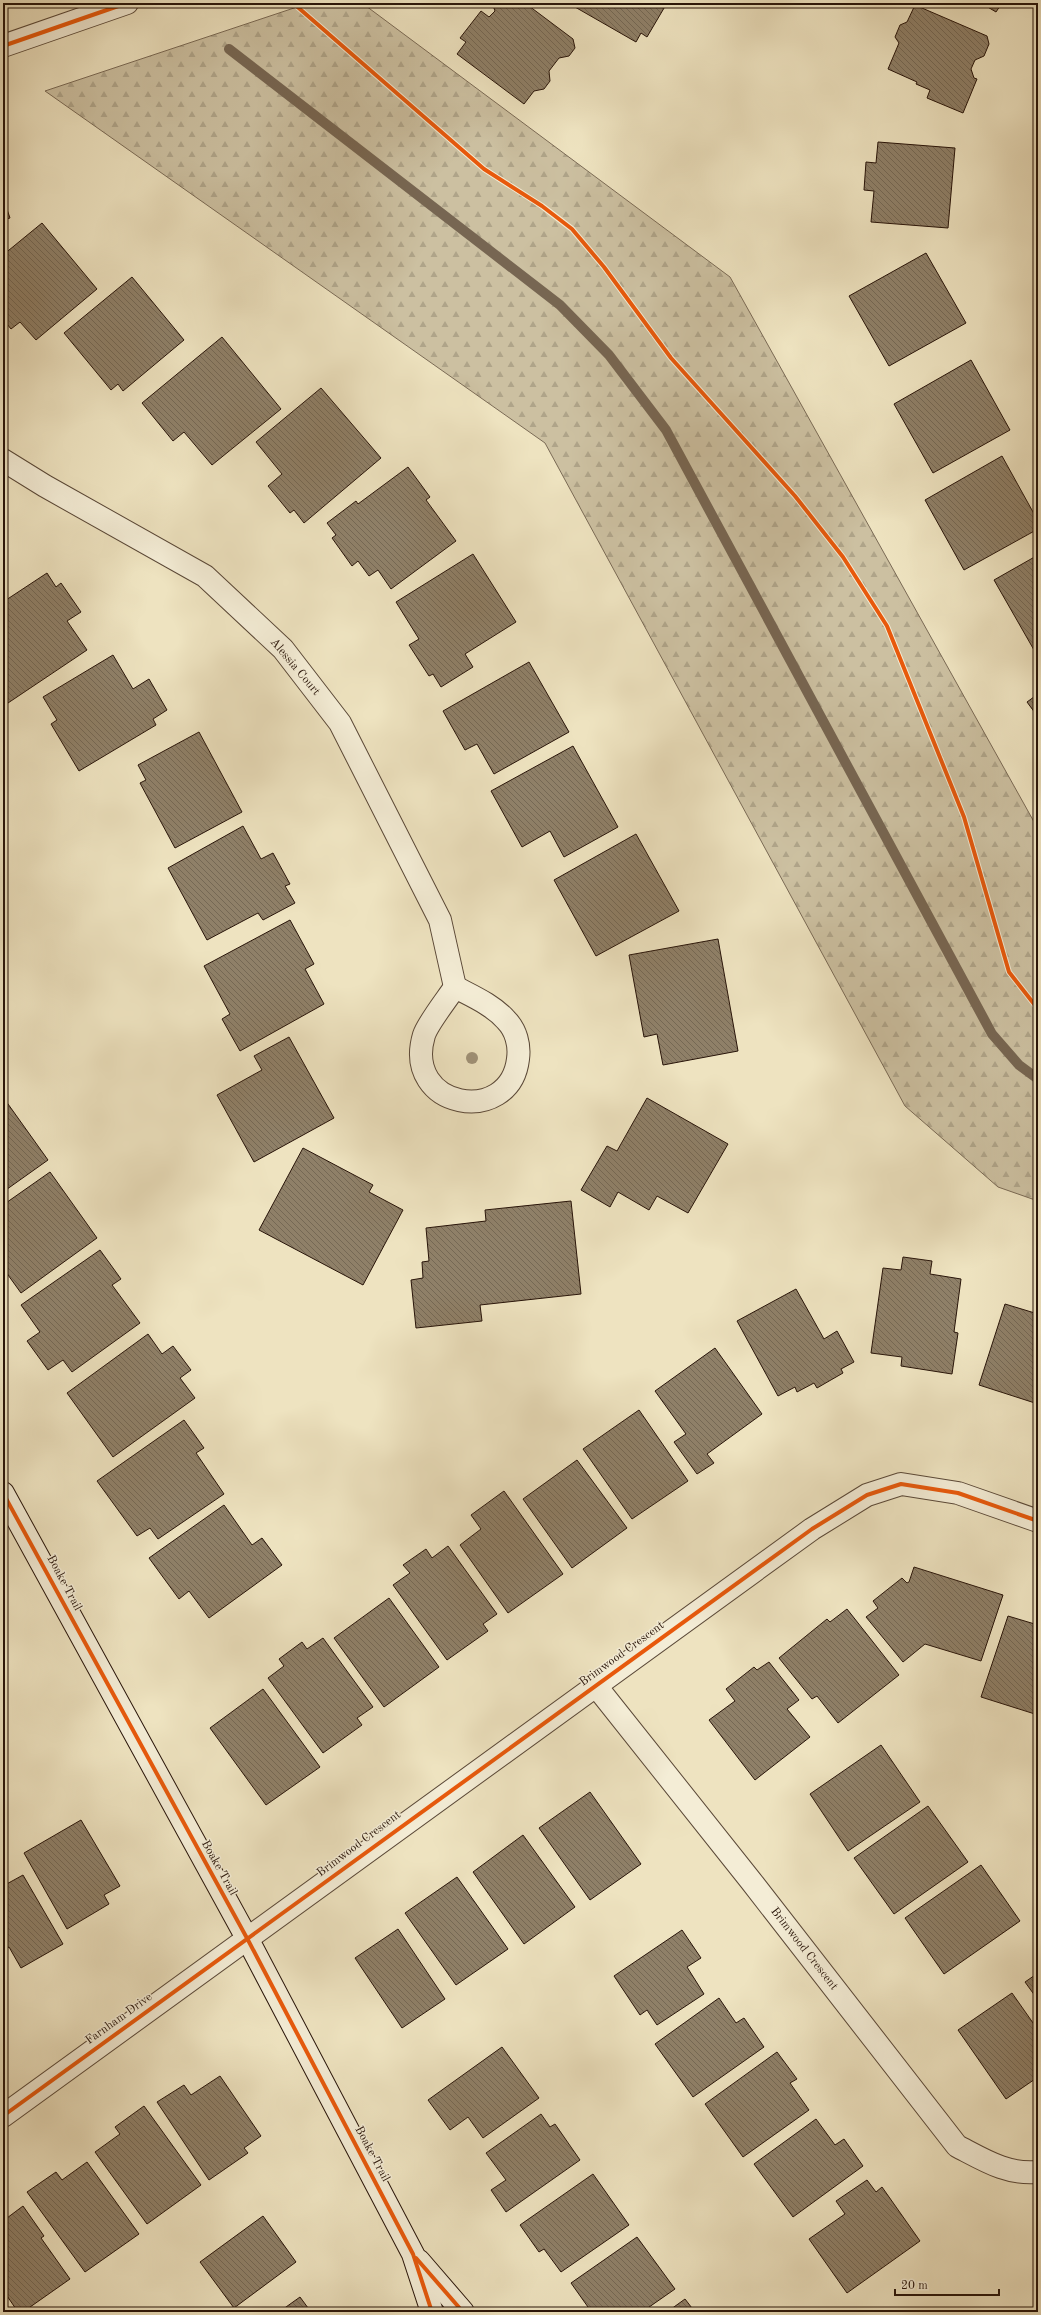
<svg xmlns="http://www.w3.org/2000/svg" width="1041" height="2315" font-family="'Old Standard TT',serif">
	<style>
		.forest { fill: url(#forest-firs); stroke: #7a6a55 }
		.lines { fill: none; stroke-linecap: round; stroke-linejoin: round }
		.stream { stroke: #776652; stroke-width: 10 }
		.building { fill: url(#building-back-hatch); stroke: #281409 }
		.street-casing { stroke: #5a4837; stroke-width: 24 }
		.secondary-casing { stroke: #281409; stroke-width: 24 }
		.street { stroke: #f4edd6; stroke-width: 22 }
		.secondary { stroke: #f4edd6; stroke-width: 22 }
		.cycleway-casing { stroke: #f4edd6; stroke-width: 6 }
		.cycleway { stroke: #e8590c; stroke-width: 4 }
		.tree { fill: #a09278 }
		.labels { text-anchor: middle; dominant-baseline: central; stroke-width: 3; stroke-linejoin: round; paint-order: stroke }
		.street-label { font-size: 12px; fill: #281409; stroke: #f4edd6 }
	</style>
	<defs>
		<pattern id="forest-firs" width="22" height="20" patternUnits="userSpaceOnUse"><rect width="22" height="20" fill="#ccc0a1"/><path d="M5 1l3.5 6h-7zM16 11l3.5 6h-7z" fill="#afa489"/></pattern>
		<pattern id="building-back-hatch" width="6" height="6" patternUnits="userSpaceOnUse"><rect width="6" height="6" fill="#8f8068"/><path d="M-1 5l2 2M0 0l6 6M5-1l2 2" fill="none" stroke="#756854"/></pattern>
	</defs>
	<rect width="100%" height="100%" fill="#eee3c0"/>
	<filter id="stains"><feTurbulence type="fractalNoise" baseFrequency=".005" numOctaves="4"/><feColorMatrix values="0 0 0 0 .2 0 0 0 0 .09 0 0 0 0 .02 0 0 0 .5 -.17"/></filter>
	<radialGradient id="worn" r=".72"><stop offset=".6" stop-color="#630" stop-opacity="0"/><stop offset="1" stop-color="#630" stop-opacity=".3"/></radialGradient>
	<path class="forest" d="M309,3H362L730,277L1038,829V1201L998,1187L905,1106L545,443L45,91Z"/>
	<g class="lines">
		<path class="stream" d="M229,49L560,305L609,355L666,430L992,1034L1019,1065L1038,1079"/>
	</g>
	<g class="building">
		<path d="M492,3H525L573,39L575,48L569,56L559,58L549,71L550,81L544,89L534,91L524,104L457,54L466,42L460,38L481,11L489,17L495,11Z"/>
		<path d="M568,3H667L647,37L641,33L636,42Z"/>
		<path d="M981,3H1002L996,12Z"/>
		<path d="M915,5L987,36L989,44L984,56L975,60L971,69L974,78L977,79L963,113L927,98L930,90L916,84L917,82L888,69L899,43L895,37L900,25L907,22Z"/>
		<path d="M878,142L955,148L948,228L871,222L874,191L864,190L866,162L876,163Z"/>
		<path d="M3,198L10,218L3,220Z"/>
		<path d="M42,223L97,289L36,340L20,322L11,329L3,319V255Z"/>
		<path d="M926,253L966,323L889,366L849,296Z"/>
		<path d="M132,277L184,340L123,391L118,384L111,390L64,333Z"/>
		<path d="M222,337L281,409L212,465L184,432L173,441L142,403Z"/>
		<path d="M971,360L1010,430L933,473L894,404Z"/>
		<path d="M321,388L381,458L304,523L294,510L290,513L268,486L282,474L256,442Z"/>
		<path d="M1002,456L1038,521V529L964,570L925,500Z"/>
		<path d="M408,467L430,497L426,500L456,541L391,589L378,570L369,576L358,561L352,566L332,538L336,535L327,523L356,501L358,504Z"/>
		<path d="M473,554L516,622L465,654L473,667L441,687L433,674L429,676L409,645L419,639L396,602Z"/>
		<path d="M1038,555V647L1034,650L994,580Z"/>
		<path d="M47,573L56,587L61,583L81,612L67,621L87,650L8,703L3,695V602Z"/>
		<path d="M113,655L133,689L149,679L167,710L153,719L156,725L79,771L51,724L57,720L43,697Z"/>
		<path d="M529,662L569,732L494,774L477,744L465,750L443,711Z"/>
		<path d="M1038,694V717L1027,702Z"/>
		<path d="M199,732L242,812L175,848L140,783L146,780L138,765Z"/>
		<path d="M573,746L618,827L564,857L550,831L522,847L491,791Z"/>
		<path d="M243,826L261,859L273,853L290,884L285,886L295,903L263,920L258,913L207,940L168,868Z"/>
		<path d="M636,834L679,911L596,956L554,880Z"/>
		<path d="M290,920L314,964L305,969L324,1004L240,1051L222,1019L230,1014L204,966Z"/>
		<path d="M718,939L738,1051L663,1065L657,1034L644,1037L629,955Z"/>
		<path d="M289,1037L334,1118L254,1162L217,1095L262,1070L254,1056Z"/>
		<path d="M3,1097L48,1160L3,1192Z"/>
		<path d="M647,1098L728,1144L688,1213L657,1196L649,1210L618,1192L610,1207L581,1190L607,1146L617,1151Z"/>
		<path d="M303,1148L373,1185L369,1192L403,1210L363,1285L259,1230Z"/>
		<path d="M50,1172L97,1238L21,1293L3,1268V1205Z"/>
		<path d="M571,1201L581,1294L480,1305L482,1321L416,1328L411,1280L423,1278L422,1262L429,1261L426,1228L486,1221L485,1210Z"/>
		<path d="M100,1250L121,1279L112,1285L140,1323L72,1372L63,1360L48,1370L27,1341L40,1332L21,1305Z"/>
		<path d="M903,1257L932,1261L930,1274L961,1279L954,1332L958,1333L952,1374L901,1366L902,1357L871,1353L883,1268L901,1270Z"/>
		<path d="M796,1289L824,1339L837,1331L854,1362L841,1369L843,1373L817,1388L814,1383L797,1392L795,1387L778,1396L737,1321Z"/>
		<path d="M1005,1304L1038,1314V1404L979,1385Z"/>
		<path d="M148,1334L162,1354L173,1346L191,1370L180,1378L195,1398L113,1457L67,1393Z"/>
		<path d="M715,1348L762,1414L707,1454L714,1463L697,1474L674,1442L686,1434L655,1391Z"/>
		<path d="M639,1410L688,1481L632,1519L583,1449Z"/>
		<path d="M184,1420L204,1448L196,1453L224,1494L158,1539L150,1528L137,1536L97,1481Z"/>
		<path d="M577,1460L627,1528L572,1568L523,1499Z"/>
		<path d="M504,1491L563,1574L508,1613L460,1545L481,1529L471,1515Z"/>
		<path d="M224,1505L252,1545L262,1538L282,1565L209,1618L189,1591L179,1599L149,1558Z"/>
		<path d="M448,1546L497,1614L483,1624L488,1631L447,1660L393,1585L410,1573L403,1565L426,1549L432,1558Z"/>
		<path d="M914,1567L1003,1595L981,1661L925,1644L903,1662L866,1617L878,1608L873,1601L902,1578L907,1583L909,1582Z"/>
		<path d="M389,1598L439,1667L384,1707L334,1638Z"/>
		<path d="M847,1609L899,1675L838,1723L817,1696L812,1699L779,1658L827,1619L830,1622Z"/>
		<path d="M1008,1616L1038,1625V1715L981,1697Z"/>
		<path d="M323,1638L373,1707L357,1718L362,1725L323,1753L268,1678L284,1666L279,1659L302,1642L307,1649Z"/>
		<path d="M769,1662L799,1700L787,1709L810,1737L755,1780L709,1720L735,1701L726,1689L754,1667L757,1670Z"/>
		<path d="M263,1689L320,1767L266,1805L210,1728Z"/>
		<path d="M881,1745L920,1802L848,1851L810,1794Z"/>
		<path d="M590,1792L641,1864L590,1900L539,1828Z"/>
		<path d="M928,1806L968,1862L894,1914L854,1858Z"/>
		<path d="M81,1820L120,1886L104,1895L109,1904L67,1929L24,1853Z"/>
		<path d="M523,1835L575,1907L524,1944L473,1872Z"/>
		<path d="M981,1865L1020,1921L944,1974L905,1918Z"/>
		<path d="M23,1875L63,1944L21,1968L9,1947L3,1951V1886Z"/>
		<path d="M457,1877L508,1949L456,1985L405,1913Z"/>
		<path d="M398,1929L445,1999L402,2028L355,1958Z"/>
		<path d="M682,1930L701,1958L687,1967L704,1994L657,2025L647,2010L640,2015L614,1976Z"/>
		<path d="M1038,1973V2000L1025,1982Z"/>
		<path d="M1012,1993L1038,2030V2077L1006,2099L958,2030Z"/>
		<path d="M719,1998L736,2023L744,2018L764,2047L693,2097L655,2044Z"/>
		<path d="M502,2047L539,2098L483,2138L468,2117L450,2130L428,2100Z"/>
		<path d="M777,2052L797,2079L790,2083L809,2110L743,2157L705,2104Z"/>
		<path d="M220,2076L261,2136L244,2148L248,2153L209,2180L157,2102L184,2085L191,2095Z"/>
		<path d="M144,2106L201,2185L147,2224L95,2152L120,2134L115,2127Z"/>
		<path d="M541,2114L550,2127L555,2124L580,2160L506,2212L491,2190L506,2180L486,2153Z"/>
		<path d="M816,2119L835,2145L844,2139L863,2166L793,2217L754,2164Z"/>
		<path d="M87,2162L139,2234L85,2272L27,2192L56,2172L62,2180Z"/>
		<path d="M593,2174L629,2225L561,2272L544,2249L539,2252L520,2225Z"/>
		<path d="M867,2180L876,2192L882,2187L920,2241L847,2293L809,2239L845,2214L836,2201Z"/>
		<path d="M23,2206L44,2236L41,2238L70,2279L23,2312H18L3,2290V2221Z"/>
		<path d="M263,2216L296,2262L234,2308L200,2262Z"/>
		<path d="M637,2237L675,2289L642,2312H582L588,2307L571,2283Z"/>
		<path d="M300,2297L311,2312H279Z"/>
		<path d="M685,2299L695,2312H667Z"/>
	</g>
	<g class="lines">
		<defs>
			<g id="street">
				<path d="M3,46L127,3"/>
				<path d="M3,460L45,486L205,576L283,649L340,723L440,920L455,987"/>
				<path d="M455,987C472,996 493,1005 506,1020C516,1030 520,1045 518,1059C510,1127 402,1109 424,1035C428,1023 447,999 455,987Z"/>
				<path d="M596,1686L751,1881L957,2146C984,2160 1007,2175 1038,2172"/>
				<path d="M3,2116C272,1920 542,1725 812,1529L867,1495L901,1484L958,1493L1038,1521"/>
			</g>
			<g id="secondary">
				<path d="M3,1493L248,1940L413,2254L432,2312"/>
				<path d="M419,2261L463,2312"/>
			</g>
		</defs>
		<use href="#street" class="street-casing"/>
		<use href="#secondary" class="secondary-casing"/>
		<use href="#street" class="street"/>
		<use href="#secondary" class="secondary"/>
		<defs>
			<g id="cycleway">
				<path d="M293,3L484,169L542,206L572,229L604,267L671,358L795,496L843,557L887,626L964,817L1009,972L1038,1009"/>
				<path d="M3,46L127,3"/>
				<path d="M3,1493L248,1940L413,2254L432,2312"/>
				<path d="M3,2116C272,1920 542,1725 812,1529L867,1495L901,1484L958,1493L1038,1521"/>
				<path d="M416,2258L463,2312"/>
			</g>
		</defs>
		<use href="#cycleway" class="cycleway-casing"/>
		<use href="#cycleway" class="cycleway"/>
	</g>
	<circle class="tree" cx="472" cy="1058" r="6"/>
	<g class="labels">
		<g class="street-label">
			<text transform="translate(295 667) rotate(50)">Alessia Court</text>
			<text transform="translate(64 1583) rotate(62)">Boake Trail</text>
			<text transform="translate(622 1654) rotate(-36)">Brimwood Crescent</text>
			<text transform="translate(359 1844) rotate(-37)">Brimwood Crescent</text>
			<text transform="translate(219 1868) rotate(61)">Boake Trail</text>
			<text transform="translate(804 1949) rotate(52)">Brimwood Crescent</text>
			<text transform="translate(119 2019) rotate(-36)">Farnham Drive</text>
			<text transform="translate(372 2154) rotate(62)">Boake Trail</text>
		</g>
	</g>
	<rect width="1041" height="2315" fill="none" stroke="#eee3c0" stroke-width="16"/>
	<rect x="4" y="4" width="1033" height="2307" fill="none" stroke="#281409" stroke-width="2"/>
	<rect x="8" y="8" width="1025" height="2299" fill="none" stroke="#281409"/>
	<path d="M895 2289v6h104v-6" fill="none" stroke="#281409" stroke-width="2"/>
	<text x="901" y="2289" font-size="12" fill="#281409" stroke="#f4edd6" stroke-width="3" paint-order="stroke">20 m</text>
	<rect width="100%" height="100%" filter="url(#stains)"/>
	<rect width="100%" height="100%" fill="url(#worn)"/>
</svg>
